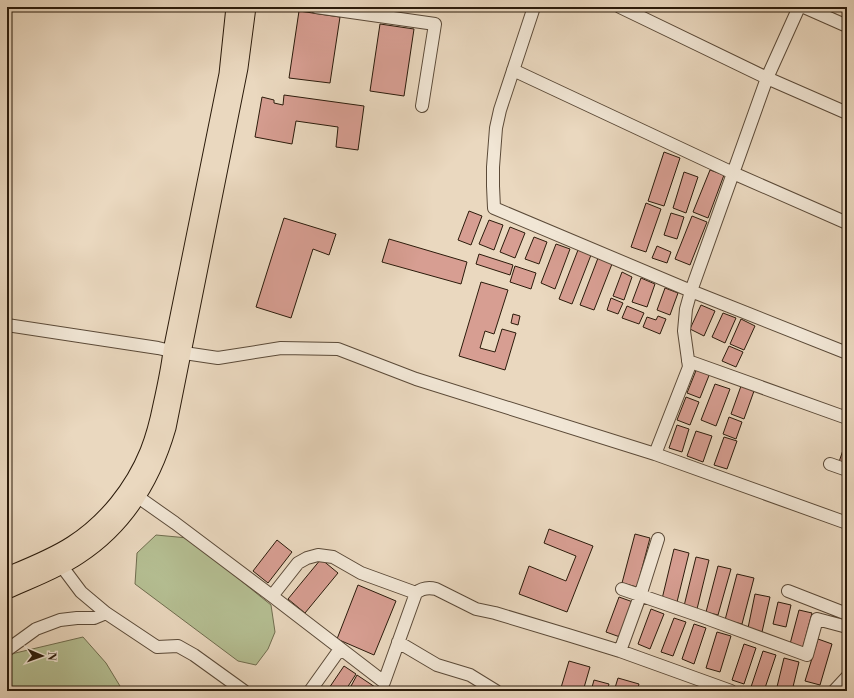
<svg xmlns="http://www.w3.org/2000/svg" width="854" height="698" font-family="'Libre Bodoni',serif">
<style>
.green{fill:#b5bf93;stroke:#706d4f}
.building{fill:#d79e92;stroke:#2b1b0b}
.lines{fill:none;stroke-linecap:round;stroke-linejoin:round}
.minor-casing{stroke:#5b4a38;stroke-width:14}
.major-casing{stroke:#2b1b0b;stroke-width:17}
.minor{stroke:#f1e6d5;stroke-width:12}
.major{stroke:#ead8bf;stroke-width:15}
</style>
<rect width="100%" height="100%" fill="#ead8bf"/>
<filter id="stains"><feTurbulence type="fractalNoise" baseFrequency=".005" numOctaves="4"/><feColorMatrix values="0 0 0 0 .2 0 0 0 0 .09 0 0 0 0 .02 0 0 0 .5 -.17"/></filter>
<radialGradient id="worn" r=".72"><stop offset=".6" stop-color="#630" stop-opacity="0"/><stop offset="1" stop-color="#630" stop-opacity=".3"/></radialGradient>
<path class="green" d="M 156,535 L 188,538 L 271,605 L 275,632 L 268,649 L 256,665 L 238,661 L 135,584 L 137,553 Z
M 83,637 L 106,663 L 123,691 L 62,691 C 44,684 26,687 7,691 L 7,655 Z"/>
<path class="building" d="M 299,11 L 340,17 L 330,83 L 289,78 Z
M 380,24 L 414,29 L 404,96 L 370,91 Z
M 284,95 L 364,106 L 358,150 L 336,147 L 338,127 L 296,121 L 292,144 L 255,137 L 262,97 L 274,100 L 274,103 L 283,105 Z
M 664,152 L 680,158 L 664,206 L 648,201 Z
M 710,170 L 724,175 L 708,218 L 693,212 Z
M 684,172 L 698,177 L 686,213 L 673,208 Z
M 646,203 L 661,209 L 646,252 L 631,247 Z
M 469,211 L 482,216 L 471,245 L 458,240 Z
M 671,213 L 684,217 L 677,239 L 664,235 Z
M 692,216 L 707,222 L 690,265 L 675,259 Z
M 284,218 L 336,234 L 329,255 L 313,249 L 291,318 L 256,307 Z
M 489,220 L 503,225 L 494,250 L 479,244 Z
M 510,227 L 525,233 L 515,258 L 500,252 Z
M 534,237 L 547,242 L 539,264 L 525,259 Z
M 389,239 L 467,262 L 461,284 L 382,262 Z
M 556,244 L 570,249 L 555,289 L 541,283 Z
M 657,246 L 671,252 L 667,263 L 652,258 Z
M 578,250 L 591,255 L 572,304 L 559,299 Z
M 479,254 L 513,265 L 510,275 L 476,264 Z
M 598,258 L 612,264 L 594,310 L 580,305 Z
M 515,266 L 536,273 L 531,289 L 510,282 Z
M 622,272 L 632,277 L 624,300 L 613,296 Z
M 641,278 L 655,284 L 647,307 L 632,302 Z
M 481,282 L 508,290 L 494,334 L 485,331 L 480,348 L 495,352 L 502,329 L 516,333 L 505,370 L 459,356 Z
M 665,288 L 678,293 L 670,315 L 657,310 Z
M 611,298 L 623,303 L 618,314 L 607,310 Z
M 701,305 L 715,311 L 704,336 L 690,329 Z
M 627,306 L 644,313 L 639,324 L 622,318 Z
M 723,313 L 736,318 L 725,343 L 712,337 Z
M 513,314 L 520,316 L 518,325 L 511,323 Z
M 658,316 L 666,319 L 660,334 L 643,327 L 647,317 L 656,320 Z
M 741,319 L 755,326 L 744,350 L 730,344 Z
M 729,346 L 743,352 L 736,367 L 722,361 Z
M 697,368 L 710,373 L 700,398 L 687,393 Z
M 715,384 L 730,389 L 716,426 L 701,420 Z
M 741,386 L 754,391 L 744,419 L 731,414 Z
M 686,397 L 699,402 L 690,425 L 677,420 Z
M 729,417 L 742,422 L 736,439 L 723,434 Z
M 677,425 L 689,429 L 682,452 L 669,448 Z
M 696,431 L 712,436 L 703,462 L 687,456 Z
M 724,437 L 737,441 L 727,469 L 714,465 Z
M 847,438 L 847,468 L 838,465 Z
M 549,529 L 593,546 L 567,612 L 519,594 L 529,566 L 566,581 L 576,556 L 544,543 Z
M 635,534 L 650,538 L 637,587 L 622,583 Z
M 277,540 L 292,552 L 268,583 L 253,571 Z
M 674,549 L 689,553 L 677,602 L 662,599 Z
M 696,557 L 709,560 L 697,609 L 684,606 Z
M 321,559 L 338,573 L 305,613 L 288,599 Z
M 718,566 L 731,569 L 718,615 L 706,612 Z
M 737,574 L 754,578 L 742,624 L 725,620 Z
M 358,585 L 396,601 L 374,655 L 337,639 Z
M 755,594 L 770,597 L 762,632 L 748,628 Z
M 619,597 L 633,602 L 620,637 L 606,632 Z
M 778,602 L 791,605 L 786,627 L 773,624 Z
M 651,609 L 664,614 L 650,649 L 638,644 Z
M 799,610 L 812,613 L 803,647 L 790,644 Z
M 674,618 L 686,622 L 673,656 L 661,652 Z
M 694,624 L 706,628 L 694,664 L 682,659 Z
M 717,632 L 731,636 L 720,672 L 706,668 Z
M 818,639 L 832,644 L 820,685 L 805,681 Z
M 744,644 L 756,648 L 744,684 L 732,680 Z
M 763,651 L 776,655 L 764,691 L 751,687 Z
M 784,658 L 799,662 L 792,691 L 776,691 Z
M 569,661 L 590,667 L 583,691 L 560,691 Z
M 344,666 L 356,674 L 345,691 L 327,691 Z
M 357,675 L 378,689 L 377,691 L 359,691 L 351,686 Z
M 618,678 L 639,684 L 637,691 L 614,691 Z
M 594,680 L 609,684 L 607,691 L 591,691 Z
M 649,687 L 661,691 L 648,691 Z"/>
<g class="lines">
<g class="minor-casing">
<path id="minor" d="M 316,7 L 435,24 L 422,106
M 534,7 L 500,110 L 496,128 L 493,167 L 493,186 L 494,208 L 691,291 L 847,353
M 620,7 L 767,78 L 847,113
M 804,7 L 847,26
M 513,70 L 733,173 L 847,223
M 7,325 L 158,348 L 171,351 L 218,358 L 281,348 L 338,349 L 416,379 L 655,454 L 689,367 L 684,331 L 686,309 L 691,291 L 767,78 L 799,7
M 688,361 L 847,418
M 655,454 L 847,523
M 830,464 L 847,470
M 138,497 L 175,523 L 272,596 L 384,682 L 416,593 L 361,573 L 333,557 L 318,555 L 307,558 L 298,563 L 272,596
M 57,560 L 81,592 L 106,613 L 157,647 L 178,646 L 194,655 L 244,691
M 622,589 L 703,617 L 807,655 L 817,619 L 847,627
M 788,591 L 847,614
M 416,593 C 422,588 428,587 436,589 L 476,609 L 495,613 L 568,635 L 620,651 L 731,691
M 398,642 L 437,665 L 470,675 L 496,691
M 7,650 L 36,629 L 60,620 L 77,618 L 94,618 L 106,613
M 620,651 L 640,596 L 658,539
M 310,691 L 340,649
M 834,691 L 847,677"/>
</g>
<g class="major-casing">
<path id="major" d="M 7,575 C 29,566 52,557 72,544 C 106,522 133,488 148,451 C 154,436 158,420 161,405 C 165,387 169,369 171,351 L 227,74 L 234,7
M 7,591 C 31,580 57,571 79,556 C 125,526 153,480 168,428 L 240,68 L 248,7"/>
</g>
<use href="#minor" class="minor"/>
<use href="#major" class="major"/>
</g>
<rect width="854" height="698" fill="none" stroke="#ead8bf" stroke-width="24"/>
<rect x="8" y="8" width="838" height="682" fill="none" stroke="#2b1b0b" stroke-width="2"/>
<rect x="12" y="12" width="830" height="674" fill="none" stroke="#2b1b0b"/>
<g transform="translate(42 656) rotate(92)" stroke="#f1e6d5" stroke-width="3" paint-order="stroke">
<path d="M0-3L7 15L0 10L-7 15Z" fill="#2b1b0b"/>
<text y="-6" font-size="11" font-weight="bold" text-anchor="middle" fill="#2b1b0b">N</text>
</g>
<rect width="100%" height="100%" filter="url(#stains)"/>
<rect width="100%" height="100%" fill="url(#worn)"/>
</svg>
